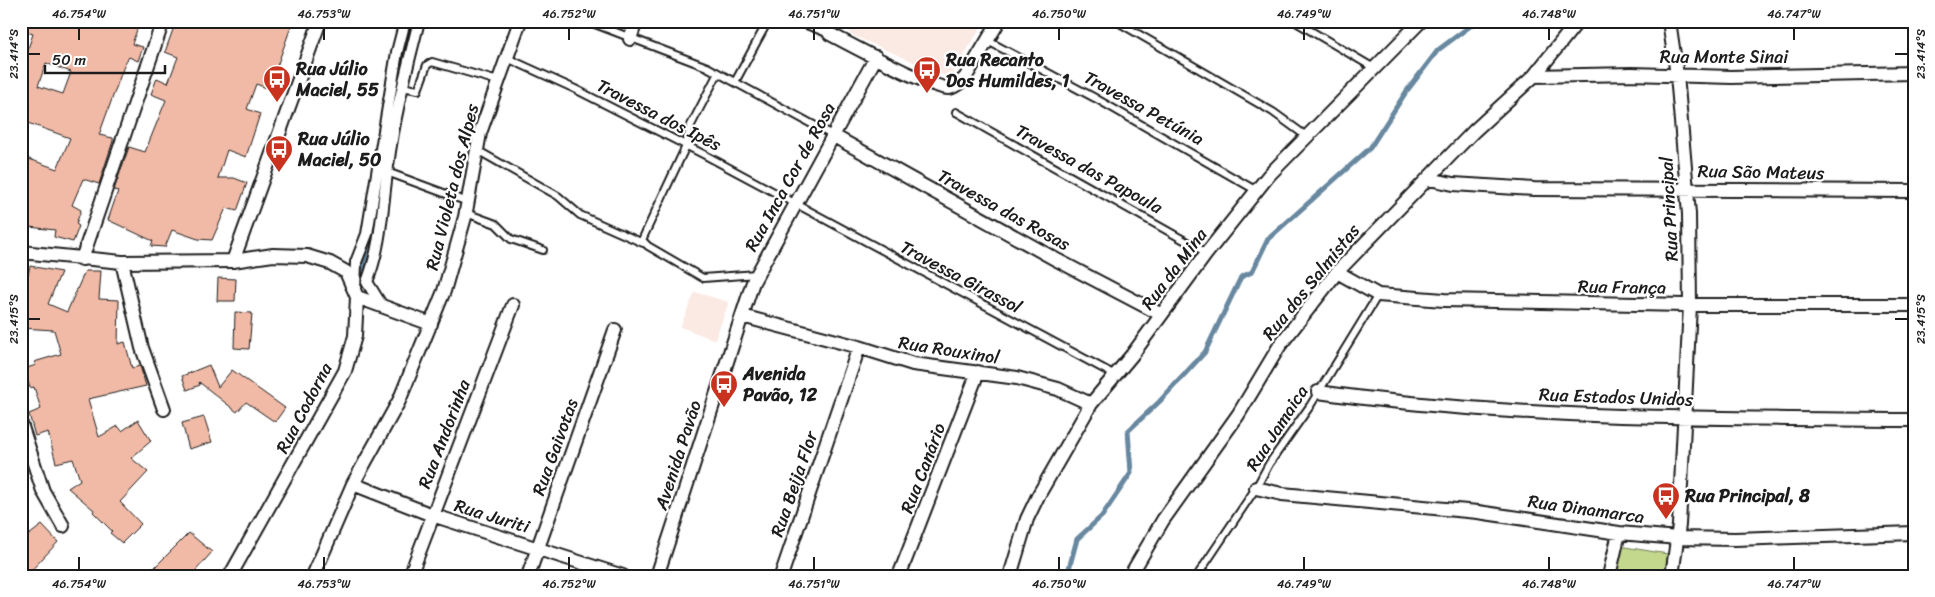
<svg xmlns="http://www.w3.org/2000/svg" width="1935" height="597" font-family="Sriracha,sans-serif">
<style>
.built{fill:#fbeae4}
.green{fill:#c3d88d;stroke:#707a54}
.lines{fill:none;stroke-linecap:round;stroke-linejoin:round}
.stream{stroke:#6888a0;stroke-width:5}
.building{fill:#f1baa6;stroke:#1c1c1c;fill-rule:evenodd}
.service-casing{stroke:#1c1c1c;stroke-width:10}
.pedestrian-casing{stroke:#1c1c1c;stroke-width:14}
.minor-casing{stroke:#1c1c1c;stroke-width:16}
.service{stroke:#fff;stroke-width:6}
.pedestrian{stroke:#fff;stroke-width:10}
.minor{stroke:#fff;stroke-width:12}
.ticks{fill:none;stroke:#1c1c1c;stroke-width:2}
.labels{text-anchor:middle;stroke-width:4.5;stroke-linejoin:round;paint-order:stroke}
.street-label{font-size:18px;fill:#1c1c1c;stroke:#fff}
.poi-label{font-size:18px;font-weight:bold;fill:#1c1c1c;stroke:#fff;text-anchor:start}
.neatline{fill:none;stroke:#1c1c1c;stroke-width:2}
.ticks-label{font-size:12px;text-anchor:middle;fill:#1c1c1c}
</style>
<rect width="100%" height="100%" fill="#fff"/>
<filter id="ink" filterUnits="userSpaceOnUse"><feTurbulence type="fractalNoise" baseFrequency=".02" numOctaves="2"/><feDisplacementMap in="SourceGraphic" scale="10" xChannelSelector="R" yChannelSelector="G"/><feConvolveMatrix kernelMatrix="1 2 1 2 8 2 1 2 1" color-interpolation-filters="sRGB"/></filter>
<g filter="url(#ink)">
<path class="built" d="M 837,21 L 985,21 L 950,78 L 852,35 Z
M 695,292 L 729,302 L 715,340 L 680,327 Z"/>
<path class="green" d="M 1619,546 L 1668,554 L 1665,576 L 1612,576 Z"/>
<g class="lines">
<path class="stream" d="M 392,113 L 405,38
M 361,278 L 370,237
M 1067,576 L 1077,539 L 1102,516 L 1131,473 L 1128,431 L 1159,402 L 1205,352 L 1241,277 L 1252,272 L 1268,239 L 1370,148 L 1406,92 L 1438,50 L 1477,21"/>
</g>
<path class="building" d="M 21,21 L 140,21 L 132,44 L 143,47 L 138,61 L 129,57 L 125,63 L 99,135 L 113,138 L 113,141 L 99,184 L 83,179 L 72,205 L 81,210 L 76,224 L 79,226 L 73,242 L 54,237 L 55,230 L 21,226 L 21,156 L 57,169 L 70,138 L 25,122 L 30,108 L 21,105 L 21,59 L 24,60 L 33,34 L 21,30 ZM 46,63 L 71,72 L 63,94 L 38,86 Z
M 176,21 L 293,21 L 269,89 L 256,84 L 247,109 L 260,114 L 246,157 L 227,150 L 218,178 L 234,178 L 247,183 L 237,211 L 226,208 L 212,240 L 198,239 L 172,230 L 165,247 L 151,246 L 153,241 L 108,220 L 118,191 L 114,190 L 129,147 L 145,152 L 166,100 L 151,94 L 157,78 L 168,83 L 178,57 L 165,52 Z
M 30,266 L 61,272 L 48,304 L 67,312 L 85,271 L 101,271 L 99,299 L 119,300 L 118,344 L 125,342 L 132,368 L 140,366 L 146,386 L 88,399 L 99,437 L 118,426 L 122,431 L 138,420 L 151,441 L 131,458 L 148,472 L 120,502 L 141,524 L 122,543 L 110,533 L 112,531 L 93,512 L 94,510 L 68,488 L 80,480 L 73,459 L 56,463 L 48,432 L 35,436 L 29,414 L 41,409 L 34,387 L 30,388 L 24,369 L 36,365 L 34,362 L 61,354 L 54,330 L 21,328 L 21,273 L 28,275 Z
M 218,278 L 236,279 L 235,301 L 217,301 Z
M 235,312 L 252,313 L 249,349 L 234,348 Z
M 209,365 L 218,387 L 232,370 L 285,408 L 275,422 L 246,402 L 237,412 L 199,382 L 200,385 L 187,390 L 182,376 Z
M 204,417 L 212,442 L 189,449 L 182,423 Z
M 42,525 L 58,542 L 26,576 L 21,576 L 21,541 Z
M 189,533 L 212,552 L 191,576 L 146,576 Z"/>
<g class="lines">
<g class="service-casing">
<path id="service" d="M 587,21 L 707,67 L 832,135
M 796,21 L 827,33
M 1116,21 L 1273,112 L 1306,136
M 1294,21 L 1374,68
M 988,41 L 1095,98 L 1257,191
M 507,58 L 575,89 L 705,155 L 1115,375
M 718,73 L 690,127 L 686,146 L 642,240 L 648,246 L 703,278 L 757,274
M 735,82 L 768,21
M 402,87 L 418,90 L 427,65 L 432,62 L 498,81
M 956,112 L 1207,253
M 477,150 L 558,196 L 580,215 L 643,243
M 387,172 L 468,202
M 466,213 L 496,224 L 511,239 L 543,250
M 1197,576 L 1256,488 L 1269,464 L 1310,406 L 1378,295"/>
</g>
<g class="pedestrian-casing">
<path id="pedestrian" d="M 355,291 L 356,262 L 367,234 L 397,52 L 405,21
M 382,306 L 367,282 C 382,244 382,206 388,166 C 394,117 407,69 419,21"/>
</g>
<g class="minor-casing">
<path id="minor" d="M 822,21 L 830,34 C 849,44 932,89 949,88 C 956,87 960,82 965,78 L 999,21
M 1669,21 L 1677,75 L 1689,214 L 1690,305 L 1679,525 L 1672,576
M 630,39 L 636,21
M 1534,76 L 1632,74 L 1731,77 L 1914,73
M 832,135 L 1055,259 L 1160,314
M 1429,179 L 1453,184 L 1534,189 L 1914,191
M 21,252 L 122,262 L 233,261 L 273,255 L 307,256 L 330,263 L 346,272 L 357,297 L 355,336 L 345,371 L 230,576
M 82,259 L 163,21
M 233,261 L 320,21
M 122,262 L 142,348 L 164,409
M 1337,272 L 1378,295 L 1444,300 L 1684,305 L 1914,305
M 357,297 L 431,324
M 742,316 L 859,347 L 913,364 L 1017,378 L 1058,389 L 1091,404
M 1318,392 C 1515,420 1716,418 1914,420
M 21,424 L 43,491 L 63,526
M 353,484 L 432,515 L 623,576
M 1256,488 L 1282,494 L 1478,512 L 1619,533 L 1678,538 L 1735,539 L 1914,533
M 313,576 L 353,484 L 399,401 L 444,291 L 465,217 L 480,133 L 520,21
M 410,576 L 513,305
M 528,576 L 615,330
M 657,576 L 753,282 L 876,57
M 781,576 L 859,347
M 899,576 L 978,372
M 1010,576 L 1027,519 L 1038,496 L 1091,404 L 1132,355 L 1206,254 L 1269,175 L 1421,21
M 1130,576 L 1163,520 L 1238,415 L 1280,345 L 1337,272 L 1474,131 L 1534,76 L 1578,21
M 1609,576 L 1619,533"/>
</g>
<use href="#service" class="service"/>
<use href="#pedestrian" class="pedestrian"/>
<use href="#minor" class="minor"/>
</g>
</g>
<path class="ticks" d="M 79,28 L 79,40M 324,28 L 324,40M 569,28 L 569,40M 814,28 L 814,40M 1059,28 L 1059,40M 1304,28 L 1304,40M 1549,28 L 1549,40M 1794,28 L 1794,40M 28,54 L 40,54M 1895,54 L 1908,54M 28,319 L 40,319M 1895,319 L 1908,319M 79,557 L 79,570M 324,557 L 324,570M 569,557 L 569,570M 814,557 L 814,570M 1059,557 L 1059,570M 1304,557 L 1304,570M 1549,557 L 1549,570M 1794,557 L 1794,570"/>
<defs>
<g id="bus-pin" transform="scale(1.4375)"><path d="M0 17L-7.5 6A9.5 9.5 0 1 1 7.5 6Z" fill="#c8321e" stroke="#fff"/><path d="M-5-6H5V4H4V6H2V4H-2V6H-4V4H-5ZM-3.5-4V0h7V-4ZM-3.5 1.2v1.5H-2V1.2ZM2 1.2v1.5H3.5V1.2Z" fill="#fff"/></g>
</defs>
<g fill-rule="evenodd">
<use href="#bus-pin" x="927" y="70"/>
<use href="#bus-pin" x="277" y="79"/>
<use href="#bus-pin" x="279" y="149"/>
<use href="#bus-pin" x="724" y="384"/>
<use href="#bus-pin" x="1666" y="496"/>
</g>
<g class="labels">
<g class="street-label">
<text x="1724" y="63">Rua Monte Sinai</text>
<text transform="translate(1144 108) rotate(29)" y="6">Travessa Petúnia</text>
<text transform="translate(659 115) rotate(27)" y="6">Travessa dos Ipês</text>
<text transform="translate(1089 169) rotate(29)" y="6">Travessa das Papoula</text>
<text transform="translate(1761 172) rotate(1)" y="6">Rua São Mateus</text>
<text transform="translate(790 177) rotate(-61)" y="6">Rua Inca Cor de Rosa</text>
<text transform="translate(452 187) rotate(-76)" y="6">Rua Violeta dos Alpes</text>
<text transform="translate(1669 209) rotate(-93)" y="6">Rua Principal</text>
<text transform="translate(1004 210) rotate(29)" y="6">Travessa das Rosas</text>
<text transform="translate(1174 269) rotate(-53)" y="6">Rua da Mina</text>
<text transform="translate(961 277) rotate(28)" y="6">Travessa Girassol</text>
<text transform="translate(1311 282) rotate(-51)" y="6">Rua dos Salmistas</text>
<text transform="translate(1622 287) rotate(1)" y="6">Rua França</text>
<text transform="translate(949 350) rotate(9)" y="6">Rua Rouxinol</text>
<text transform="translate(1616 397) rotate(2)" y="6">Rua Estados Unidos</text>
<text transform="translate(304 408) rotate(-62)" y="6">Rua Codorna</text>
<text transform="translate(1277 428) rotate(-57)" y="6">Rua Jamaica</text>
<text transform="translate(444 434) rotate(-69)" y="6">Rua Andorinha</text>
<text transform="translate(555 447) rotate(-70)" y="6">Rua Gaivotas</text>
<text transform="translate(678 455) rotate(-72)" y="6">Avenida Pavão</text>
<text transform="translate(923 468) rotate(-69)" y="6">Rua Canário</text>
<text transform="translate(794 484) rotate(-71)" y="6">Rua Beija Flor</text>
<text transform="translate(1586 509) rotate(8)" y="6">Rua Dinamarca</text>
<text transform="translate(492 516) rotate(17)" y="6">Rua Juriti</text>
</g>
<g class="poi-label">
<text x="946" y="66">Rua Recanto<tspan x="946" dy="21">Dos Humildes, 1</tspan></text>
<text x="296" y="75">Rua Júlio<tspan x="296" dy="21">Maciel, 55</tspan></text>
<text x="298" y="145">Rua Júlio<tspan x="298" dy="21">Maciel, 50</tspan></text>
<text x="743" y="380">Avenida<tspan x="743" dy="21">Pavão, 12</tspan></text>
<text x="1685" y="502">Rua Principal, 8</text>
</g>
</g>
<rect width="1935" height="597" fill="none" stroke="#fff" stroke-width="55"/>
<path d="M45 65v8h120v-8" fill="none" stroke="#1c1c1c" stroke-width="2.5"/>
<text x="52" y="65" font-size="15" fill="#1c1c1c" stroke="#ffffff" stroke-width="4" paint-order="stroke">50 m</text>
<rect x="28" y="28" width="1880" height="542" class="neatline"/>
<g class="ticks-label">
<text x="79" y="18">46.754°W</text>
<text x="324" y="18">46.753°W</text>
<text x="569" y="18">46.752°W</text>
<text x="814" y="18">46.751°W</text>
<text x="1059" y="18">46.750°W</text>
<text x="1304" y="18">46.749°W</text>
<text x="1549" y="18">46.748°W</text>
<text x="1794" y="18">46.747°W</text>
<text transform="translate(14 54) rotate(-90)" y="4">23.414°S</text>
<text transform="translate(1921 54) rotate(-90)" y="4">23.414°S</text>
<text transform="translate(14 319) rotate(-90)" y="4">23.415°S</text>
<text transform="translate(1921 319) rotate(-90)" y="4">23.415°S</text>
<text x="79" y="588">46.754°W</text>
<text x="324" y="588">46.753°W</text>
<text x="569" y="588">46.752°W</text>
<text x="814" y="588">46.751°W</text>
<text x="1059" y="588">46.750°W</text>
<text x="1304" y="588">46.749°W</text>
<text x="1549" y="588">46.748°W</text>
<text x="1794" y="588">46.747°W</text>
</g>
</svg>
